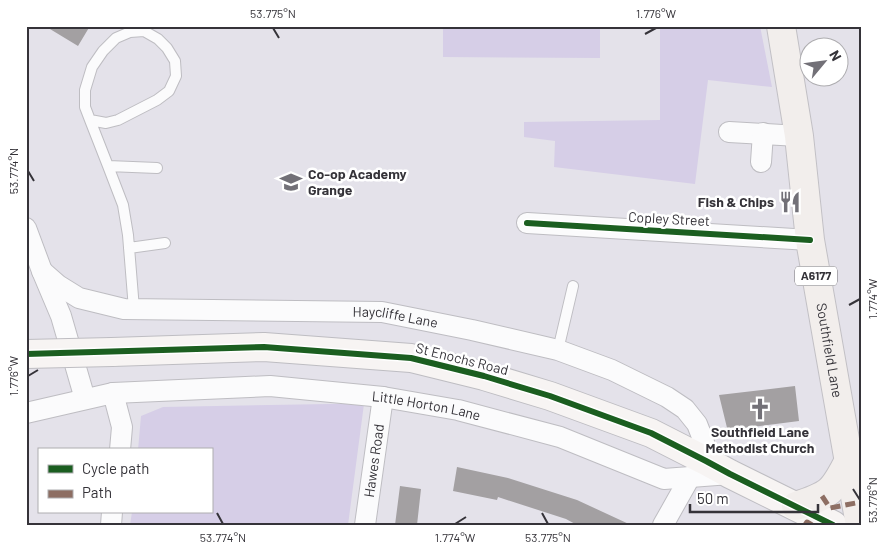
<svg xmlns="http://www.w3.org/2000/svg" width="887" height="551" font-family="Barlow,sans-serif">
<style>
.green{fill:#d6cee7}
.building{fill:#a3a0a2}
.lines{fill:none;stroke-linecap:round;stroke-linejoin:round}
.lane-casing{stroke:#bebdc2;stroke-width:12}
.street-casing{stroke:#bebdc2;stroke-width:22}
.secondary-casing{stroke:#bebdc2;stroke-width:30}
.primary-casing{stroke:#c2c0c5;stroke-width:30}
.lane{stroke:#fbfbfc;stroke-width:10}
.street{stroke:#fbfbfc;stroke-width:20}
.secondary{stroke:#f7f4f3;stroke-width:28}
.primary{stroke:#f2eeec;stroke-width:28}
.secondary-bridge-casing{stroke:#bebdc2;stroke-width:30;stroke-linecap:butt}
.secondary-bridge{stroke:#f7f4f3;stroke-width:28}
.quiet{stroke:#8d6e63;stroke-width:5;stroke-dasharray:10 5;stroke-linecap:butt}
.cycleway-casing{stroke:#fff;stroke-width:9}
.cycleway{stroke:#1b5e20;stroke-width:6}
.ticks{fill:none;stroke:#353339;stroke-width:2}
.labels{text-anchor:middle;stroke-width:5;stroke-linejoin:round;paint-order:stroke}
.shield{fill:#fff;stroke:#727074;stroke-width:1}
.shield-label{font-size:12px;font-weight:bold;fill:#353339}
.poi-label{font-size:14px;font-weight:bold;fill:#353339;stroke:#fff;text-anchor:start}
.street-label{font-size:14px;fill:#353339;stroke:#fff}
.neatline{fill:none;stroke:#353339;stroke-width:2}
.ticks-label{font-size:12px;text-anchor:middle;fill:#353339}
</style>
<rect width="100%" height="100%" fill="#e4e2ea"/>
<path class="green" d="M 443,26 L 600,26 L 600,58 L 443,57 Z
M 660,26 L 760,26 L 772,87 L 708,80 L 695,184 L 554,167 L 555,141 L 524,137 L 524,122 L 660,120 Z
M 330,404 L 364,404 L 348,525 L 130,525 L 132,512 L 211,512 L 211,450 L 138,450 L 141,416 L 163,407 Z"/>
<path class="building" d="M 45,26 L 90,26 L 78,46 Z
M 795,386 L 799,421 L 744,428 L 745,433 L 729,436 L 719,395 Z
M 457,467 L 508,478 L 577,500 L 631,525 L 577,525 L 566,519 L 498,497 L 497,500 L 453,491 Z
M 400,486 L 421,489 L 417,525 L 395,525 Z"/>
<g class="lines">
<g class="lane-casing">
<path id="lane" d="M 90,120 L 106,123 L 118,120 L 157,100 L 169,91 L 176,76 L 175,61 L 167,48 L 158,39 L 144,31 L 130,32 L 116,38 L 103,51 L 92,67 L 85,90 L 85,107 L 90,120 L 108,166 L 123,205 L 128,235 L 134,309
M 108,166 L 157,168
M 129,248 L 165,243
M 558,350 L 573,286"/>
</g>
<g class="street-casing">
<g id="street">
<path d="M 729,132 L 799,136"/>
<path d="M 761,162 L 763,133"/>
<path d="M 527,223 L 810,240"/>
<path d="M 26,228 L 42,271 L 61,316 L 85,399"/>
<path id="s1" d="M 42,271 L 58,285 L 79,298 L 124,309 L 382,312 L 472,330 L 558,350 L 612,370 L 667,397 L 685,409 L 697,424 L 704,442 L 706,461"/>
<path d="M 113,393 L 122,427 L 120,450"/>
<path id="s2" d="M 26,413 L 113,393 L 270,386 L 383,397 L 458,410 L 560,437 L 664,479 L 730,474"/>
<path d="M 111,525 L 112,512"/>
<path id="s3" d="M 365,525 L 383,397"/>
<path d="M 663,525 L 690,477"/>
</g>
</g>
<g class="secondary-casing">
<path id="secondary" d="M 112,352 L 264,347 L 411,358 L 484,376 L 550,396 L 651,433 L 706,461 L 730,474 L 833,525"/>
</g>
<g class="primary-casing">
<g id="primary">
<path id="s4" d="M 781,26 L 799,136 L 810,240 L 860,525"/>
<path d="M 796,506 C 830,495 833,492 849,460"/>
</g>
</g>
<use href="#lane" class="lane"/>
<use href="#street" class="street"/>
<use href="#secondary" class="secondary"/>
<use href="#primary" class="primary"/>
<g class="secondary-bridge-casing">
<path id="secondary-bridge" d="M 26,354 L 112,352"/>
</g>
<use href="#secondary-bridge" class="secondary-bridge"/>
<path class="quiet" d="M 822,496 L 830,508 L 856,503
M 805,525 L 807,522 L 812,525"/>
<g class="cycleway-casing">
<path id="cycleway" d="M 527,223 L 810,240
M 26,354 L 264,347 L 411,358 L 484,376 L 550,396 L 651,433 L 706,461 L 730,474 L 833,525"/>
</g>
<use href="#cycleway" class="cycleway"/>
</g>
<path class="ticks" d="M 273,28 L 279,38M 645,34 L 656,28M 28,171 L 34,181M 849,305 L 860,299M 28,376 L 38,370M 853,489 L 860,500M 217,513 L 223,524M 542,513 L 548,524M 455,524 L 466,517"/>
<defs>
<g id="school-bare" transform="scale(1.725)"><path d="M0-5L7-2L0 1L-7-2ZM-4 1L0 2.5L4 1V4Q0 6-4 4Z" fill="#727077" stroke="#fff" stroke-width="2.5" paint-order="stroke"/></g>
<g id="restaurant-bare" transform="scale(1.725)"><path d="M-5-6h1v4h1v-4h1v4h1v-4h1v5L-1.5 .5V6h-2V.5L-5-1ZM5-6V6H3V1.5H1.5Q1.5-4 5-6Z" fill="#727077" stroke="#fff" stroke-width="2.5" paint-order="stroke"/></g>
<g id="church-bare" transform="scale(1.725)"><path d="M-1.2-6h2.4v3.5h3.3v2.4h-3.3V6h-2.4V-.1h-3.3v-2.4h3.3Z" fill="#727077" stroke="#fff" stroke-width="2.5" paint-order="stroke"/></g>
</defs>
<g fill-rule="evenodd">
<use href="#school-bare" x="291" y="182"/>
<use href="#restaurant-bare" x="790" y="202"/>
<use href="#church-bare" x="760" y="409"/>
</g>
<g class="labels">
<rect class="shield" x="795" y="266.5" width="42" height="19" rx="4"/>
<g class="shield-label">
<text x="816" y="280">A6177</text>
</g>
<g class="poi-label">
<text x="308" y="179">Co-op Academy<tspan x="308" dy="16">Grange</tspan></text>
<text x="774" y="207" text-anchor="end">Fish &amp; Chips</text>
<text x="760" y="437" text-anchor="middle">Southfield Lane<tspan x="760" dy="16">Methodist Church</tspan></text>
</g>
<g class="street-label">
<text transform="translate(669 219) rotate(3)" y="5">Copley Street</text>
<text dy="5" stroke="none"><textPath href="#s1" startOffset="364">Haycliffe Lane</textPath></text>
<text dy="5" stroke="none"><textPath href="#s4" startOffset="328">Southfield Lane</textPath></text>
<text transform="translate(462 359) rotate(14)" y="5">St Enochs Road</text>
<text dy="5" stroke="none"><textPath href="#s2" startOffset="404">Little Horton Lane</textPath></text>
<text dy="5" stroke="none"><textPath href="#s3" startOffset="65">Hawes Road</textPath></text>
</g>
</g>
<rect width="887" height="551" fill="none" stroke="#ffffff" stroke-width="55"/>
<rect x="38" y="448" width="175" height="65" fill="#ffffff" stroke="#aeadb0"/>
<rect x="48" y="465" width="25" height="8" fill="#1b5e20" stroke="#aeadb0"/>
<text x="82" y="474" font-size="15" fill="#353339">Cycle path</text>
<rect x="48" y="490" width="25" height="8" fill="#8d6e63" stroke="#aeadb0"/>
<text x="82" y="498" font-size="15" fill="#353339">Path</text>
<g transform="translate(824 62) rotate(61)"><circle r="24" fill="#ffffff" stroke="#aeadb0"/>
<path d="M0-4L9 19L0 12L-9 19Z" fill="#727077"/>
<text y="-8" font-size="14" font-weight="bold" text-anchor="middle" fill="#353339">N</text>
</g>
<path d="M690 504v8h128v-8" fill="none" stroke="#353339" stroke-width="2.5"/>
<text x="697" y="504" font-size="15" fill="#353339" stroke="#ffffff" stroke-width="4" paint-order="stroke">50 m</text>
<rect x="28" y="28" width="832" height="496" class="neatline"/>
<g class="ticks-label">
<text x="273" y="18">53.775°N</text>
<text x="656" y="18">1.776°W</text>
<text transform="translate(14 171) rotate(-90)" y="4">53.774°N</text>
<text transform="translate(873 299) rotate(-90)" y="4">1.774°W</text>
<text transform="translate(14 376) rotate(-90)" y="4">1.776°W</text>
<text transform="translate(873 500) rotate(-90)" y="4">53.776°N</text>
<text x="223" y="542">53.774°N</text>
<text x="455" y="542">1.774°W</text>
<text x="548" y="542">53.775°N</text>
</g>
</svg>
